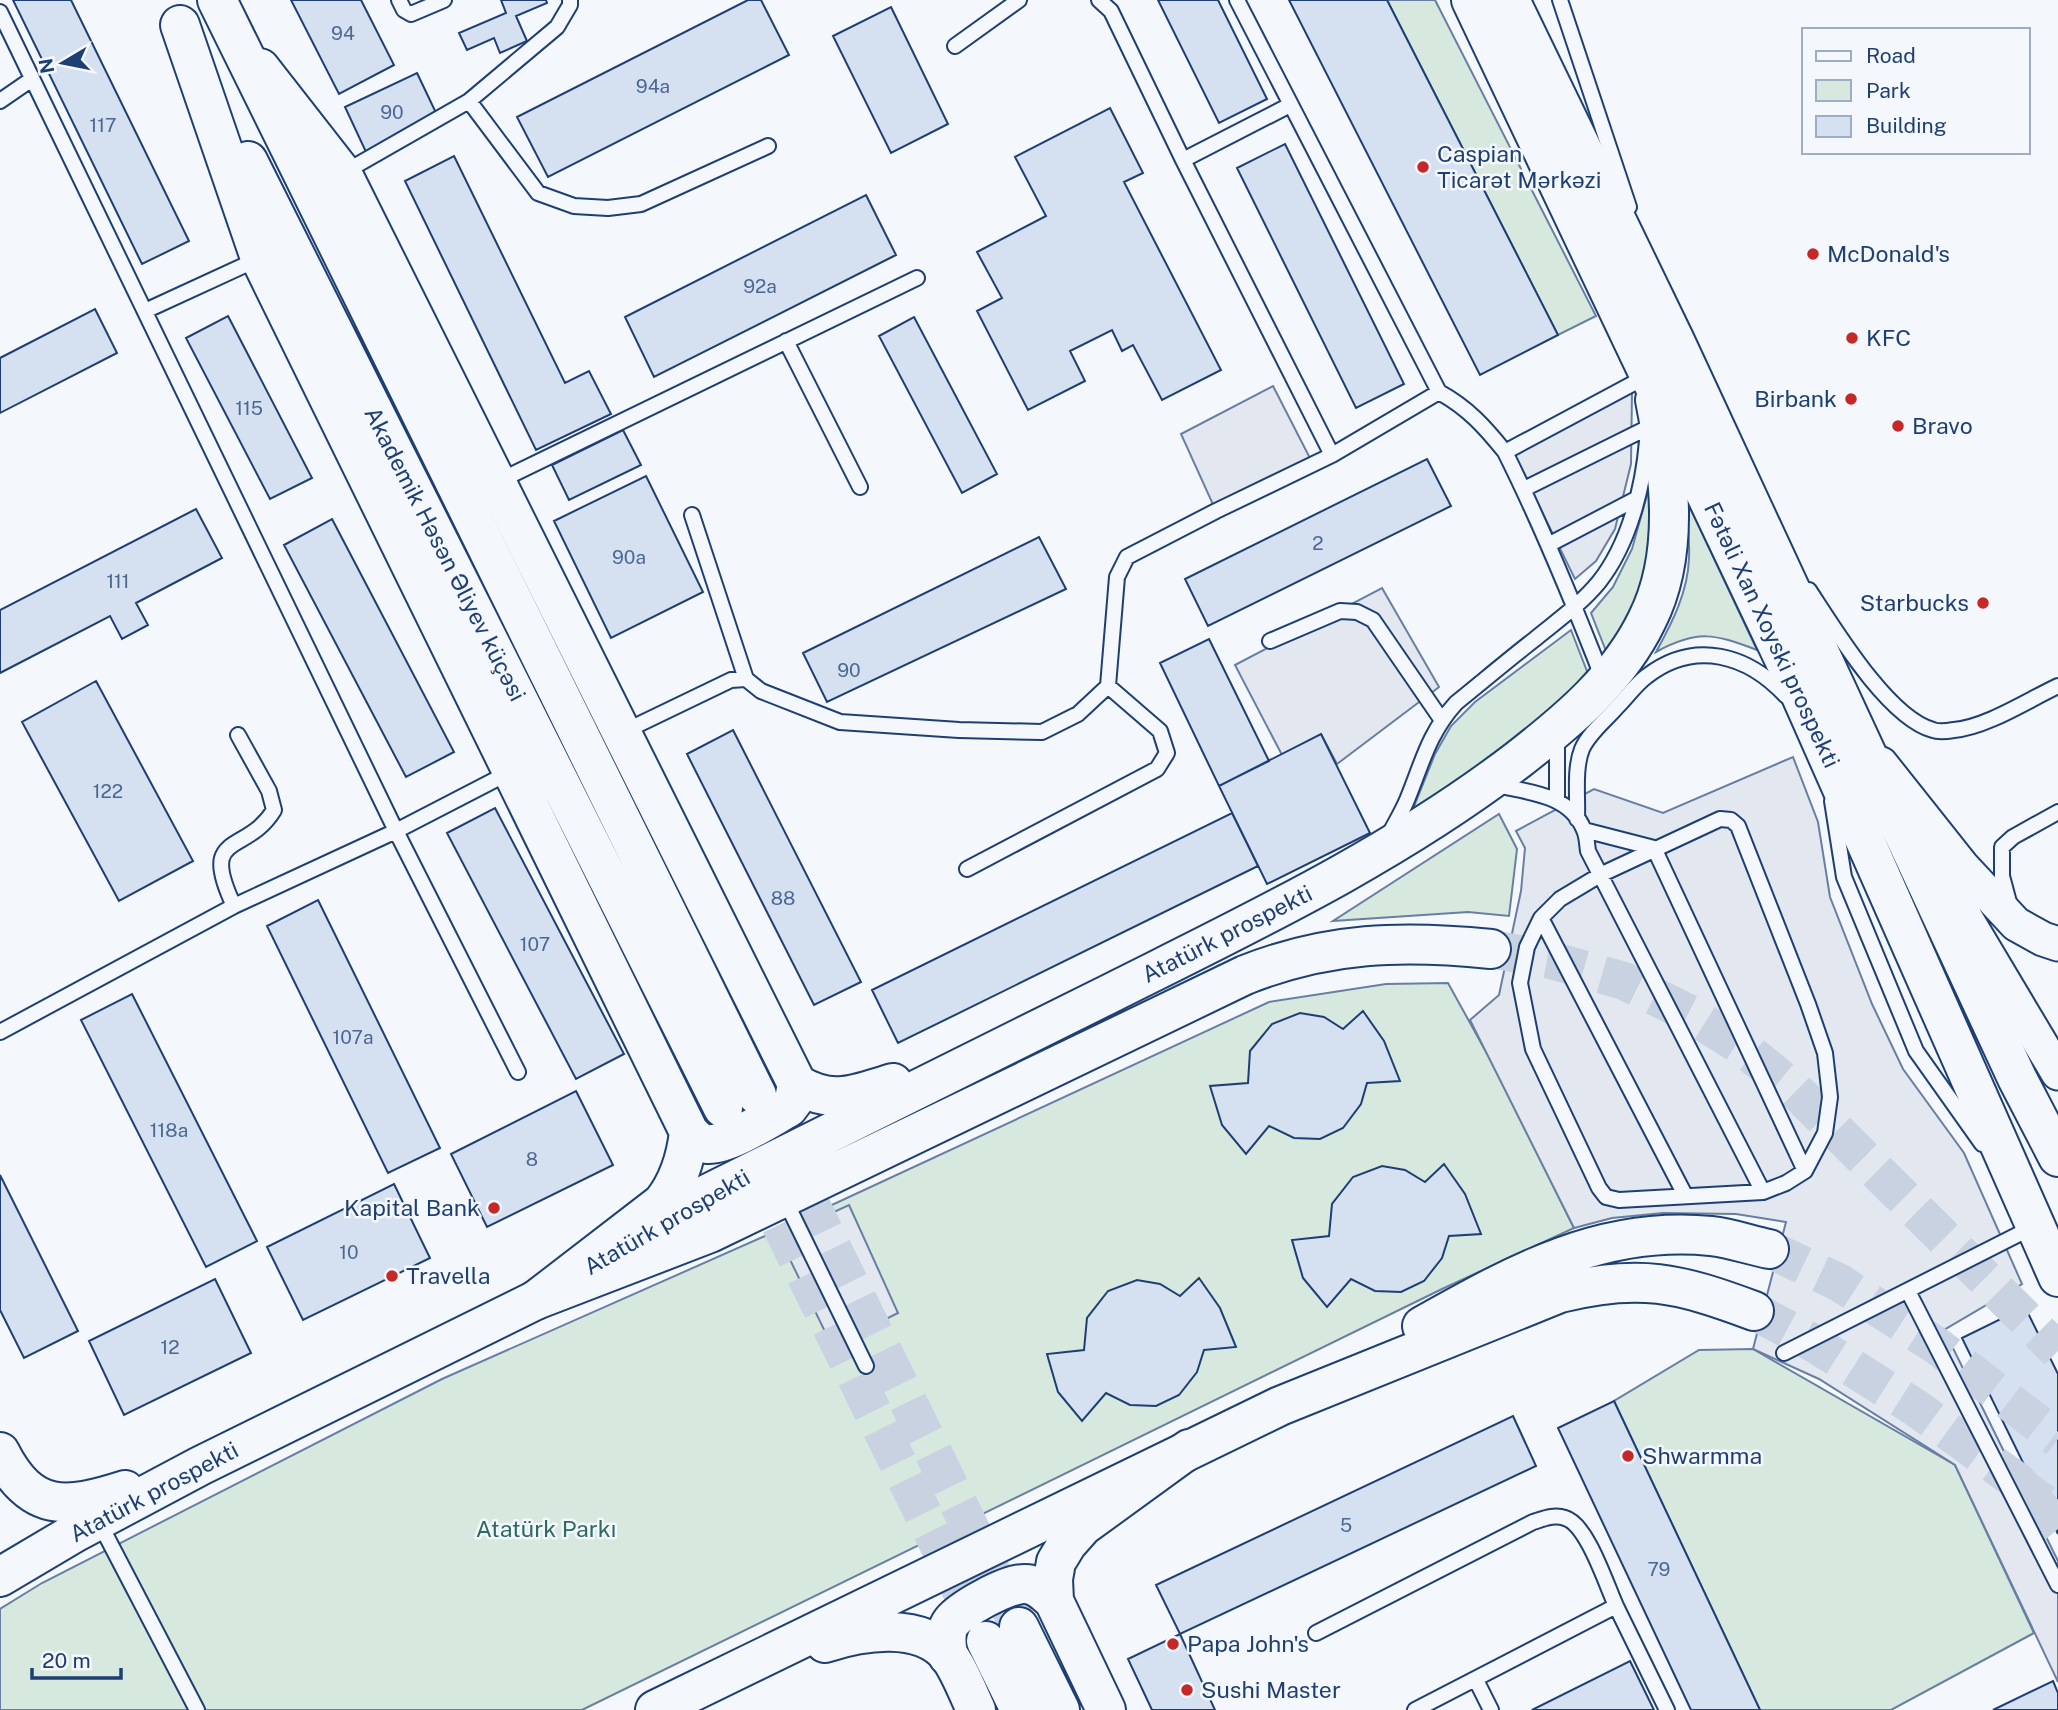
<svg xmlns="http://www.w3.org/2000/svg" width="2058" height="1710" font-family="'Public Sans',sans-serif">
<style>
.green{fill:#d7e8df;stroke:#687fa3;stroke-width:2}
.parking{fill:#e3e8f0;stroke:#687fa3;stroke-width:2}
.building{fill:#d5e0f0;stroke:#1d3f73;stroke-width:2}
.lines{fill:none;stroke-linecap:round;stroke-linejoin:round}
.tertiary-tunnel{stroke:#c9d2e0;stroke-width:33;stroke-dasharray:33 17;stroke-linecap:butt}
.secondary-tunnel{stroke:#c9d2e0;stroke-width:38;stroke-dasharray:38 19;stroke-linecap:butt}
.primary-tunnel{stroke:#c9d2e0;stroke-width:38;stroke-dasharray:38 19;stroke-linecap:butt}
.service-casing{stroke:#1d3f73;stroke-width:18}
.tertiary-casing{stroke:#1d3f73;stroke-width:37}
.secondary-casing{stroke:#1d3f73;stroke-width:42}
.primary-casing{stroke:#1d3f73;stroke-width:42}
.service{stroke:#f4f7fb;stroke-width:14}
.tertiary{stroke:#f4f7fb;stroke-width:33}
.secondary{stroke:#f4f7fb;stroke-width:38}
.primary{stroke:#f4f7fb;stroke-width:38}
.poi-dot{fill:#c62828;stroke:#f4f7fb;stroke-width:2.5}
.labels{text-anchor:middle;stroke-width:5;stroke-linejoin:round;paint-order:stroke}
.number-label{font-size:19px;fill:#4b6792}
.poi-label{font-size:23px;fill:#1d3f73;stroke:#f4f7fb;text-anchor:start}
.street-label{font-size:23px;fill:#1d3f73;stroke:#f4f7fb}
.park-label{font-size:23px;fill:#2c6c60;stroke:#f4f7fb}
</style>
<rect width="100%" height="100%" fill="#f4f7fb"/>
<path class="green" d="M 1387,0 L 1435,0 L 1596,316 L 1558,335 Z
M 1652,477 L 1651,550 L 1640,592 L 1608,656 L 1591,613 L 1613,587 L 1632,549 Z
M 1685,497 L 1757,650 C 1714,634 1698,629 1656,652 C 1672,623 1688,592 1689,558 C 1690,538 1687,517 1685,497 Z
M 1571,630 L 1590,679 L 1405,829 L 1435,754 L 1451,726 L 1475,702 Z
M 1499,814 L 1517,849 L 1509,916 L 1468,912 L 1333,921 Z
M 1448,983 L 1496,1070 L 1574,1228 L 1442,1289 L 582,1710 L 0,1710 L 0,1609 L 42,1583 L 442,1379 L 765,1236 L 1269,1002 L 1386,984 Z
M 1753,1349 L 1955,1465 L 2034,1633 L 1891,1710 L 1760,1710 L 1614,1401 L 1699,1350 Z"/>
<path class="parking" d="M 1273,386 L 1313,464 L 1216,511 L 1181,434 Z
M 1632,391 L 1631,464 L 1615,529 L 1596,561 L 1575,579 L 1514,455 Z
M 1382,588 L 1439,687 L 1337,764 L 1321,734 L 1282,755 L 1235,665 Z
M 1793,757 L 1818,822 L 1830,897 L 1872,1004 L 1903,1069 L 1964,1153 L 2022,1284 L 1944,1330 L 2058,1561 L 2058,1682 L 1955,1465 L 1819,1379 L 1753,1349 L 1786,1222 L 1736,1214 L 1663,1213 L 1612,1218 L 1574,1228 L 1470,1020 L 1499,995 L 1521,891 L 1525,848 L 1516,831 L 1594,789 L 1663,813 Z
M 849,1205 L 898,1313 L 832,1346 L 779,1237 Z"/>
<path class="building" d="M 13,0 L 71,0 L 189,241 L 142,264 Z
M 291,0 L 361,0 L 394,65 L 339,94 Z
M 501,0 L 546,0 L 547,3 L 516,16 L 527,41 L 500,53 L 494,38 L 467,50 L 459,33 L 506,13 Z
M 748,0 L 761,0 L 789,55 L 548,177 L 517,117 Z
M 1158,0 L 1218,0 L 1267,99 L 1219,123 Z
M 1289,0 L 1387,0 L 1558,335 L 1480,375 Z
M 891,7 L 948,124 L 891,153 L 833,36 Z
M 417,73 L 438,117 L 366,152 L 345,107 Z
M 1110,108 L 1143,173 L 1124,182 L 1221,370 L 1162,400 L 1133,345 L 1122,351 L 1112,330 L 1070,351 L 1085,381 L 1028,410 L 977,311 L 1002,298 L 977,252 L 1046,216 L 1015,157 Z
M 1285,144 L 1404,384 L 1356,408 L 1237,168 Z
M 454,156 L 565,383 L 589,371 L 611,414 L 536,450 L 405,181 Z
M 866,195 L 896,255 L 654,377 L 625,317 Z
M 95,309 L 117,353 L 0,413 L 0,358 Z
M 228,316 L 312,478 L 270,499 L 186,338 Z
M 914,317 L 997,474 L 962,493 L 879,336 Z
M 623,430 L 641,465 L 569,500 L 552,465 Z
M 1427,459 L 1451,506 L 1208,626 L 1185,579 Z
M 646,476 L 703,592 L 611,638 L 554,521 Z
M 196,509 L 222,558 L 136,603 L 148,625 L 122,639 L 110,616 L 0,673 L 0,610 Z
M 332,519 L 454,752 L 406,777 L 284,545 Z
M 1039,537 L 1066,589 L 827,702 L 803,653 Z
M 1209,639 L 1269,761 L 1219,786 L 1160,663 Z
M 96,681 L 193,861 L 119,901 L 22,722 Z
M 733,730 L 861,982 L 814,1005 L 687,754 Z
M 1321,734 L 1370,833 L 1267,884 L 1219,786 Z
M 495,808 L 624,1054 L 576,1079 L 447,833 Z
M 1232,813 L 1258,866 L 898,1043 L 872,990 Z
M 318,900 L 440,1148 L 388,1173 L 267,926 Z
M 132,994 L 257,1241 L 206,1267 L 81,1020 Z
M 1363,1011 L 1384,1041 L 1400,1081 L 1367,1083 L 1361,1104 L 1343,1128 L 1320,1139 L 1294,1138 L 1269,1126 L 1246,1154 L 1222,1125 L 1210,1086 L 1248,1083 L 1250,1051 L 1272,1024 L 1300,1013 L 1324,1017 L 1343,1029 Z
M 576,1091 L 613,1165 L 487,1227 L 451,1154 Z
M 1444,1164 L 1465,1194 L 1481,1234 L 1449,1236 L 1442,1258 L 1424,1281 L 1401,1292 L 1375,1291 L 1351,1279 L 1327,1307 L 1303,1278 L 1292,1240 L 1329,1236 L 1332,1204 L 1353,1177 L 1382,1166 L 1405,1170 L 1425,1182 Z
M 0,1175 L 78,1331 L 24,1358 L 0,1310 Z
M 394,1184 L 430,1258 L 303,1320 L 267,1247 Z
M 1199,1278 L 1220,1308 L 1236,1347 L 1204,1350 L 1197,1372 L 1179,1395 L 1156,1406 L 1130,1405 L 1106,1393 L 1082,1421 L 1058,1392 L 1047,1354 L 1084,1350 L 1087,1318 L 1108,1291 L 1137,1280 L 1160,1284 L 1180,1296 Z
M 215,1279 L 251,1353 L 124,1415 L 89,1341 Z
M 2025,1307 L 2058,1374 L 2058,1534 L 1962,1338 Z
M 1614,1401 L 1760,1710 L 1691,1710 L 1558,1428 Z
M 1513,1416 L 1536,1466 L 1180,1634 L 1156,1585 Z
M 1180,1634 L 1215,1710 L 1152,1710 L 1128,1659 Z
M 1630,1661 L 1654,1710 L 1532,1710 Z
M 2053,1681 L 2058,1693 L 2058,1710 L 1993,1710 Z"/>
<g class="lines">
<path class="tertiary-tunnel" d="M 2018,1482 L 2058,1510"/>
<path class="secondary-tunnel" d="M 1491,949 L 1551,960 L 1624,981 L 1690,1014 L 1738,1044 L 1795,1090 L 2058,1351
M 1769,1249 L 1840,1283 L 1937,1346 L 2058,1439
M 1754,1311 L 1815,1344 L 1916,1408 L 2018,1482 L 2058,1529"/>
<path class="primary-tunnel" d="M 757,1095 L 1019,1627
M 755,1173 L 984,1637"/>
<g class="service-casing">
<path id="service" d="M 399,0 L 404,10 L 411,14 L 444,0
M 1099,0 L 1111,11 L 1183,160 L 1332,455
M 1237,0 L 1439,392 C 1468,408 1485,427 1505,452 L 1649,375
M 1560,0 L 1629,207
M 0,12 L 396,831 L 518,1072
M 955,46 L 1019,0
M 0,101 L 32,79
M 469,101 L 538,193 L 574,206 L 608,208 L 641,204 L 768,146
M 1183,160 L 1290,105
M 343,173 L 469,101 L 557,27 L 570,5 L 570,0
M 145,311 L 258,259
M 786,341 L 860,487
M 1505,452 C 1542,526 1573,602 1603,679
M 499,481 L 917,278
M 1524,489 L 1649,427
M 692,515 L 746,679
M 1548,545 L 1636,499
M 1809,590 C 1834,628 1888,718 1933,730 C 1938,732 1948,731 1954,730 C 1987,727 2028,700 2058,686
M 1270,641 L 1340,611 L 1357,612 L 1373,620 L 1441,719
M 623,732 L 731,680 L 746,679 L 761,691 L 840,722 L 959,730 L 1042,732 L 1078,714 L 1108,686 L 1117,577 L 1127,557 L 1216,511 L 1332,455 L 1439,392
M 1495,785 C 1527,792 1570,794 1584,830 C 1587,836 1587,845 1588,851 L 1763,1192
M 1557,799 L 1557,734
M 1832,801 L 1844,877 L 1916,1051 L 1982,1144
M 1577,819 C 1578,797 1574,769 1582,749 C 1589,733 1606,720 1617,707 C 1627,697 1636,684 1647,676 C 1695,639 1748,655 1786,696
M 1720,819 L 1731,820 L 1738,826 L 1808,1004 L 1825,1053 L 1830,1097 L 1825,1133 L 1805,1171 L 1786,1183 L 1763,1192 L 1619,1200 L 1606,1197 L 1599,1188 L 1533,1049 L 1520,983 L 1527,947 L 1541,918 L 1560,899 L 1600,875 Z
M 1584,830 L 1654,848 L 1805,1171
M 1389,835 C 1395,823 1402,812 1407,800 C 1422,764 1428,734 1456,703 C 1482,682 1508,660 1535,639 C 1557,621 1581,604 1599,582 C 1629,544 1643,488 1647,441
M 967,869 L 1157,769 L 1167,753 L 1160,731 L 1108,686
M 234,906 C 198,830 246,856 274,810 L 269,791 L 238,735
M 2010,906 L 2002,876 L 2002,847 L 2013,837 L 2058,812
M 1541,918 L 1685,1195
M 0,1032 L 234,906 L 396,831 L 510,772
M 784,1198 L 866,1366
M 1908,1291 L 2058,1585
M 1784,1353 L 2033,1227
M 99,1522 L 197,1710
M 1616,1606 L 1667,1710
M 1316,1633 L 1533,1522 C 1543,1519 1554,1514 1565,1518 C 1587,1524 1606,1584 1616,1606 L 1415,1710
M 1476,1680 L 1491,1710"/>
</g>
<g class="tertiary-casing">
<path id="tertiary" d="M 1881,764 L 1962,866 L 2016,924 L 2043,939 L 2058,944
M 1934,865 L 2058,1073"/>
</g>
<g class="secondary-casing">
<path id="secondary" d="M 260,68 L 342,173 L 797,1084 C 833,1106 856,1094 893,1083
M 639,1235 L 693,1201 C 829,1133 966,1066 1101,998 C 1246,925 1390,858 1519,759 C 1569,720 1619,678 1647,620 C 1681,553 1669,470 1655,400
M 1422,1326 C 1515,1274 1601,1225 1711,1236 C 1730,1238 1750,1245 1769,1249
M 0,1452 C 31,1513 66,1509 125,1490
M 0,1577 L 76,1532 L 200,1466 L 536,1300 L 710,1233 L 1245,975 C 1328,942 1402,940 1491,949
M 825,1643 C 862,1631 921,1621 949,1656 C 960,1671 968,1693 976,1710
M 655,1710 L 1280,1406 L 1560,1293 C 1639,1273 1679,1283 1754,1311"/>
</g>
<g class="primary-casing">
<path id="primary" d="M 217,0 L 757,1095
M 1471,0 L 1794,680 L 2058,1277
M 1510,0 L 1675,341 L 2017,1078 L 2058,1157
M 180,25 L 260,258 L 689,1132 C 686,1158 679,1182 662,1203 L 536,1300
M 248,161 L 723,1108
M 689,1132 C 694,1137 699,1143 707,1144 C 727,1146 770,1118 788,1108 L 794,1100 L 797,1084
M 1019,1627 L 1060,1710
M 986,1641 L 1020,1710
M 948,1656 C 947,1645 944,1634 950,1624 C 958,1610 1010,1582 1026,1584 C 1038,1585 1045,1593 1054,1601
M 1106,1710 L 1054,1601 L 1053,1579 L 1056,1562 L 1067,1544 L 1083,1526 L 1189,1449"/>
</g>
<use href="#service" class="service"/>
<use href="#tertiary" class="tertiary"/>
<use href="#secondary" class="secondary"/>
<use href="#primary" class="primary"/>
</g>
<g class="poi-dot">
<circle cx="1423" cy="167" r="7"/>
<circle cx="1813" cy="254" r="7"/>
<circle cx="1852" cy="338" r="7"/>
<circle cx="1851" cy="399" r="7"/>
<circle cx="1898" cy="426" r="7"/>
<circle cx="1983" cy="603" r="7"/>
<circle cx="494" cy="1208" r="7"/>
<circle cx="392" cy="1276" r="7"/>
<circle cx="1628" cy="1456" r="7"/>
<circle cx="1173" cy="1644" r="7"/>
<circle cx="1187" cy="1690" r="7"/>
</g>
<g class="labels">
<g class="number-label">
<text x="343" y="40">94</text>
<text x="653" y="93">94a</text>
<text x="392" y="119">90</text>
<text x="103" y="132">117</text>
<text x="760" y="293">92a</text>
<text x="249" y="415">115</text>
<text x="1318" y="550">2</text>
<text x="629" y="564">90a</text>
<text x="118" y="588">111</text>
<text x="849" y="677">90</text>
<text x="108" y="798">122</text>
<text x="783" y="905">88</text>
<text x="535" y="951">107</text>
<text x="353" y="1044">107a</text>
<text x="169" y="1137">118a</text>
<text x="532" y="1166">8</text>
<text x="349" y="1259">10</text>
<text x="170" y="1354">12</text>
<text x="1346" y="1532">5</text>
<text x="1659" y="1576">79</text>
</g>
<g class="poi-label">
<text x="1437" y="162">Caspian<tspan x="1437" dy="26">Ticarət Mərkəzi</tspan></text>
<text x="1827" y="262">McDonald's</text>
<text x="1866" y="346">KFC</text>
<text x="1837" y="407" text-anchor="end">Birbank</text>
<text x="1912" y="434">Bravo</text>
<text x="1969" y="611" text-anchor="end">Starbucks</text>
<text x="480" y="1216" text-anchor="end">Kapital Bank</text>
<text x="406" y="1284">Travella</text>
<text x="1642" y="1464">Shwarmma</text>
<text x="1187" y="1652">Papa John's</text>
<text x="1201" y="1698">Sushi Master</text>
</g>
<g class="street-label">
<text transform="translate(445 554) rotate(63)" y="8">Akademik Həsən Əliyev küçəsi</text>
<text transform="translate(1772 635) rotate(65)" y="8">Fətəli Xan Xoyski prospekti</text>
<text transform="translate(1227 934) rotate(-27)" y="8">Atatürk prospekti</text>
<text transform="translate(667 1222) rotate(-30)" y="8">Atatürk prospekti</text>
<text transform="translate(154 1492) rotate(-28)" y="8">Atatürk prospekti</text>
</g>
<g class="park-label">
<text x="546" y="1537">Atatürk Parkı</text>
</g>
</g>
<rect x="1802" y="28" width="228" height="126" fill="#f4f7fb" stroke="#9eadc5" stroke-width="2"/>
<rect x="1816" y="51" width="35" height="10" fill="#f4f7fb" stroke="#9eadc5" stroke-width="2"/>
<text x="1866" y="63" font-size="21" fill="#1d3f73">Road</text>
<rect x="1816" y="80" width="35" height="21" fill="#d7e8df" stroke="#9eadc5" stroke-width="2"/>
<text x="1866" y="98" font-size="21" fill="#1d3f73">Park</text>
<rect x="1816" y="116" width="35" height="21" fill="#d5e0f0" stroke="#9eadc5" stroke-width="2"/>
<text x="1866" y="133" font-size="21" fill="#1d3f73">Building</text>
<g transform="translate(63 63) rotate(260)" stroke="#f4f7fb" stroke-width="5" paint-order="stroke">
<path d="M0-5L12 26L0 18L-12 26Z" fill="#1d3f73"/>
<text y="-10" font-size="19" font-weight="bold" text-anchor="middle" fill="#1d3f73">N</text>
</g>
<path d="M32 1668v10h89v-10" fill="none" stroke="#1d3f73" stroke-width="3.5"/>
<text x="42" y="1668" font-size="21" fill="#1d3f73" stroke="#f4f7fb" stroke-width="5" paint-order="stroke">20 m</text>
</svg>
